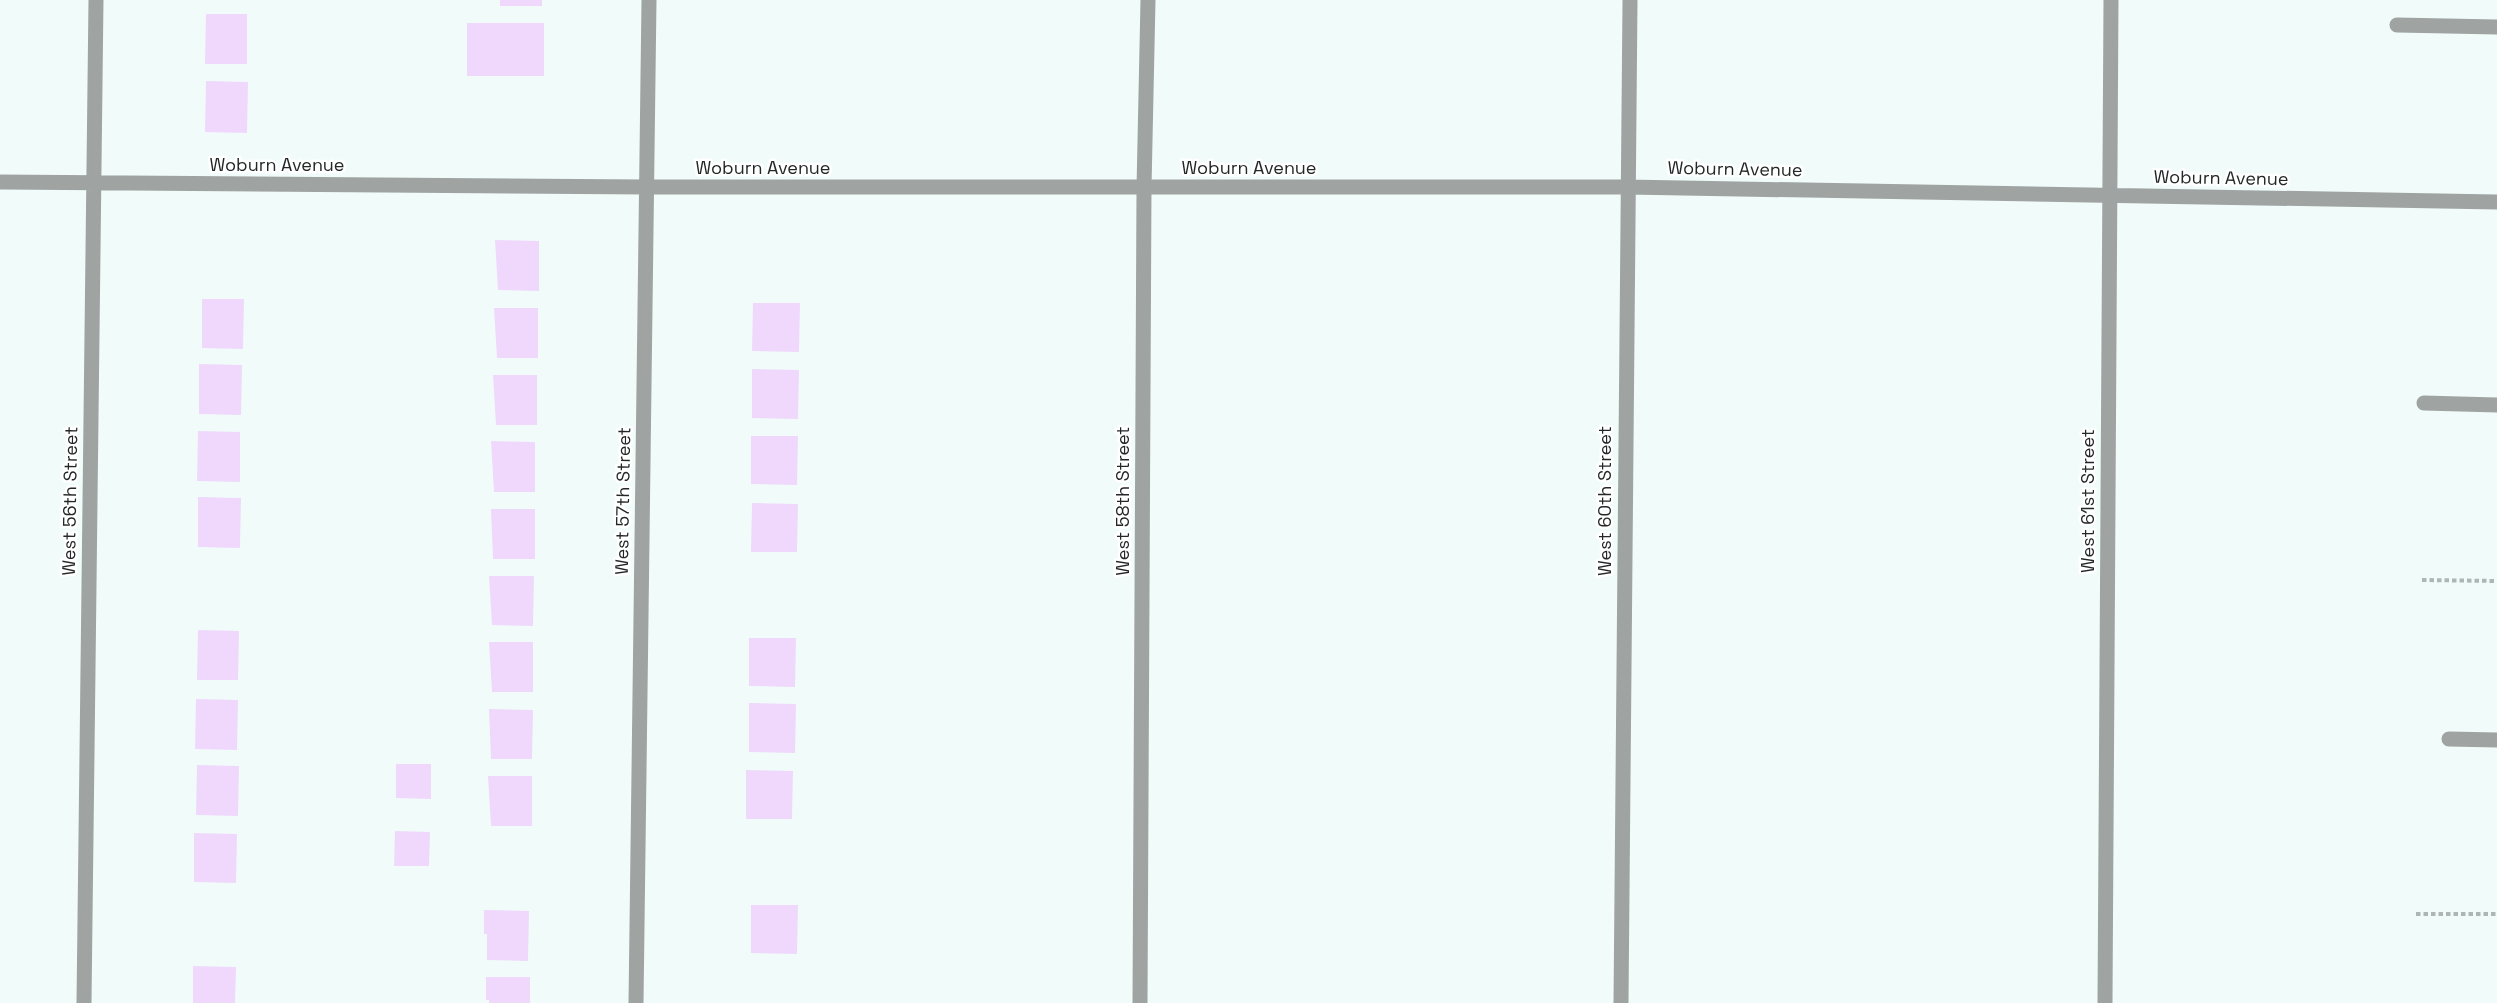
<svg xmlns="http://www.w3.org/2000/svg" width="2497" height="1003" font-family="'Space Grotesk',sans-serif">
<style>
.building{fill:#efd8fc}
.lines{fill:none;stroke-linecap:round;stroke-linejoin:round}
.path{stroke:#adb6b4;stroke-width:4;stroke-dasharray:4.5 3;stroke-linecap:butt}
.service{stroke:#9fa4a3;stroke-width:15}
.minor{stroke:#9fa4a3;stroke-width:15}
.labels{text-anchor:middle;stroke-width:5;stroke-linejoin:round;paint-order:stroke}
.street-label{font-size:18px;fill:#242727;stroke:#fff}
</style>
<rect width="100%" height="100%" fill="#f1fcfa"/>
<path class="building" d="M 500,0 L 542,0 L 542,6 L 500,6 Z
M 206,14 L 247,14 L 247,64 L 205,64 Z
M 467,23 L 544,23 L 544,76 L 467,76 Z
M 206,81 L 248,82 L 247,133 L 205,132 Z
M 495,240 L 539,241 L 539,291 L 498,290 Z
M 202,299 L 244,299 L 243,349 L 202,348 Z
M 753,303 L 800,303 L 799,352 L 752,351 Z
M 494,308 L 538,308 L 538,358 L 497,358 Z
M 199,364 L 242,365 L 241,415 L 199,414 Z
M 752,369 L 799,370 L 798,419 L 752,418 Z
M 493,375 L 537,375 L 537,425 L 496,425 Z
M 198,431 L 240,432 L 240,482 L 197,481 Z
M 751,436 L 798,436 L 797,485 L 751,484 Z
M 491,441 L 535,442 L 535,492 L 494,492 Z
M 198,497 L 241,498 L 240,548 L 198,547 Z
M 752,503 L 798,504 L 797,552 L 751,552 Z
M 491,509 L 535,509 L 535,559 L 493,559 Z
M 489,576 L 534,576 L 533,626 L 492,625 Z
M 198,630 L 239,631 L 238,680 L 197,680 Z
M 749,638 L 796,638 L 795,687 L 749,686 Z
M 489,642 L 533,642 L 533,692 L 492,692 Z
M 196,699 L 238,700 L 237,750 L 195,749 Z
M 749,703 L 796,704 L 795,753 L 749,752 Z
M 489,709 L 533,710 L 532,759 L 491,759 Z
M 396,764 L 431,764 L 431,799 L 396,798 Z
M 197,765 L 239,766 L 238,816 L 196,815 Z
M 746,770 L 793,771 L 792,819 L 746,819 Z
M 488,776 L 532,776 L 532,826 L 491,826 Z
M 395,831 L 430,832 L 429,866 L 394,866 Z
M 194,833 L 237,834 L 236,883 L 194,882 Z
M 751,905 L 798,905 L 797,954 L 751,953 Z
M 484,910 L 529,911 L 528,961 L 487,960 L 487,934 L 484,934 Z
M 193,966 L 236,967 L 235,1003 L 193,1003 Z
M 486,977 L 530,977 L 530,1003 L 489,1003 L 489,1000 L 486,1000 Z"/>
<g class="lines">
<path class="path" d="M 2422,580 L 2497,581
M 2416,914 L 2497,914"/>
<path class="service" d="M 2397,25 L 2497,27
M 2424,403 L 2497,405
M 2449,739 L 2497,740"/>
<path class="minor" d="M 0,182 L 647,187 L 1627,187 L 2497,202
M 84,1003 L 96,0
M 636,1003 L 649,0
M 1140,1003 L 1144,188 L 1148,0
M 1621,1003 L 1630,0
M 2105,1003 L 2111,0"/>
</g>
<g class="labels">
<g class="street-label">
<text x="277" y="171">Woburn Avenue</text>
<text x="763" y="174">Woburn Avenue</text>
<text x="1249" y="174">Woburn Avenue</text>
<text transform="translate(1735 169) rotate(1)" y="6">Woburn Avenue</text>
<text transform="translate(2221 178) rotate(1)" y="6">Woburn Avenue</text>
<text transform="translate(70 501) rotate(-89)" y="6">West 56th Street</text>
<text transform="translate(623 501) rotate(-89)" y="6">West 57th Street</text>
<text transform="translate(1123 501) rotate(-90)" y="6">West 58th Street</text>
<text transform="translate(1605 501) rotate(-90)" y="6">West 60th Street</text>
<text transform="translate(2088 501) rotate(-90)" y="6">West 61st Street</text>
</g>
</g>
</svg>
